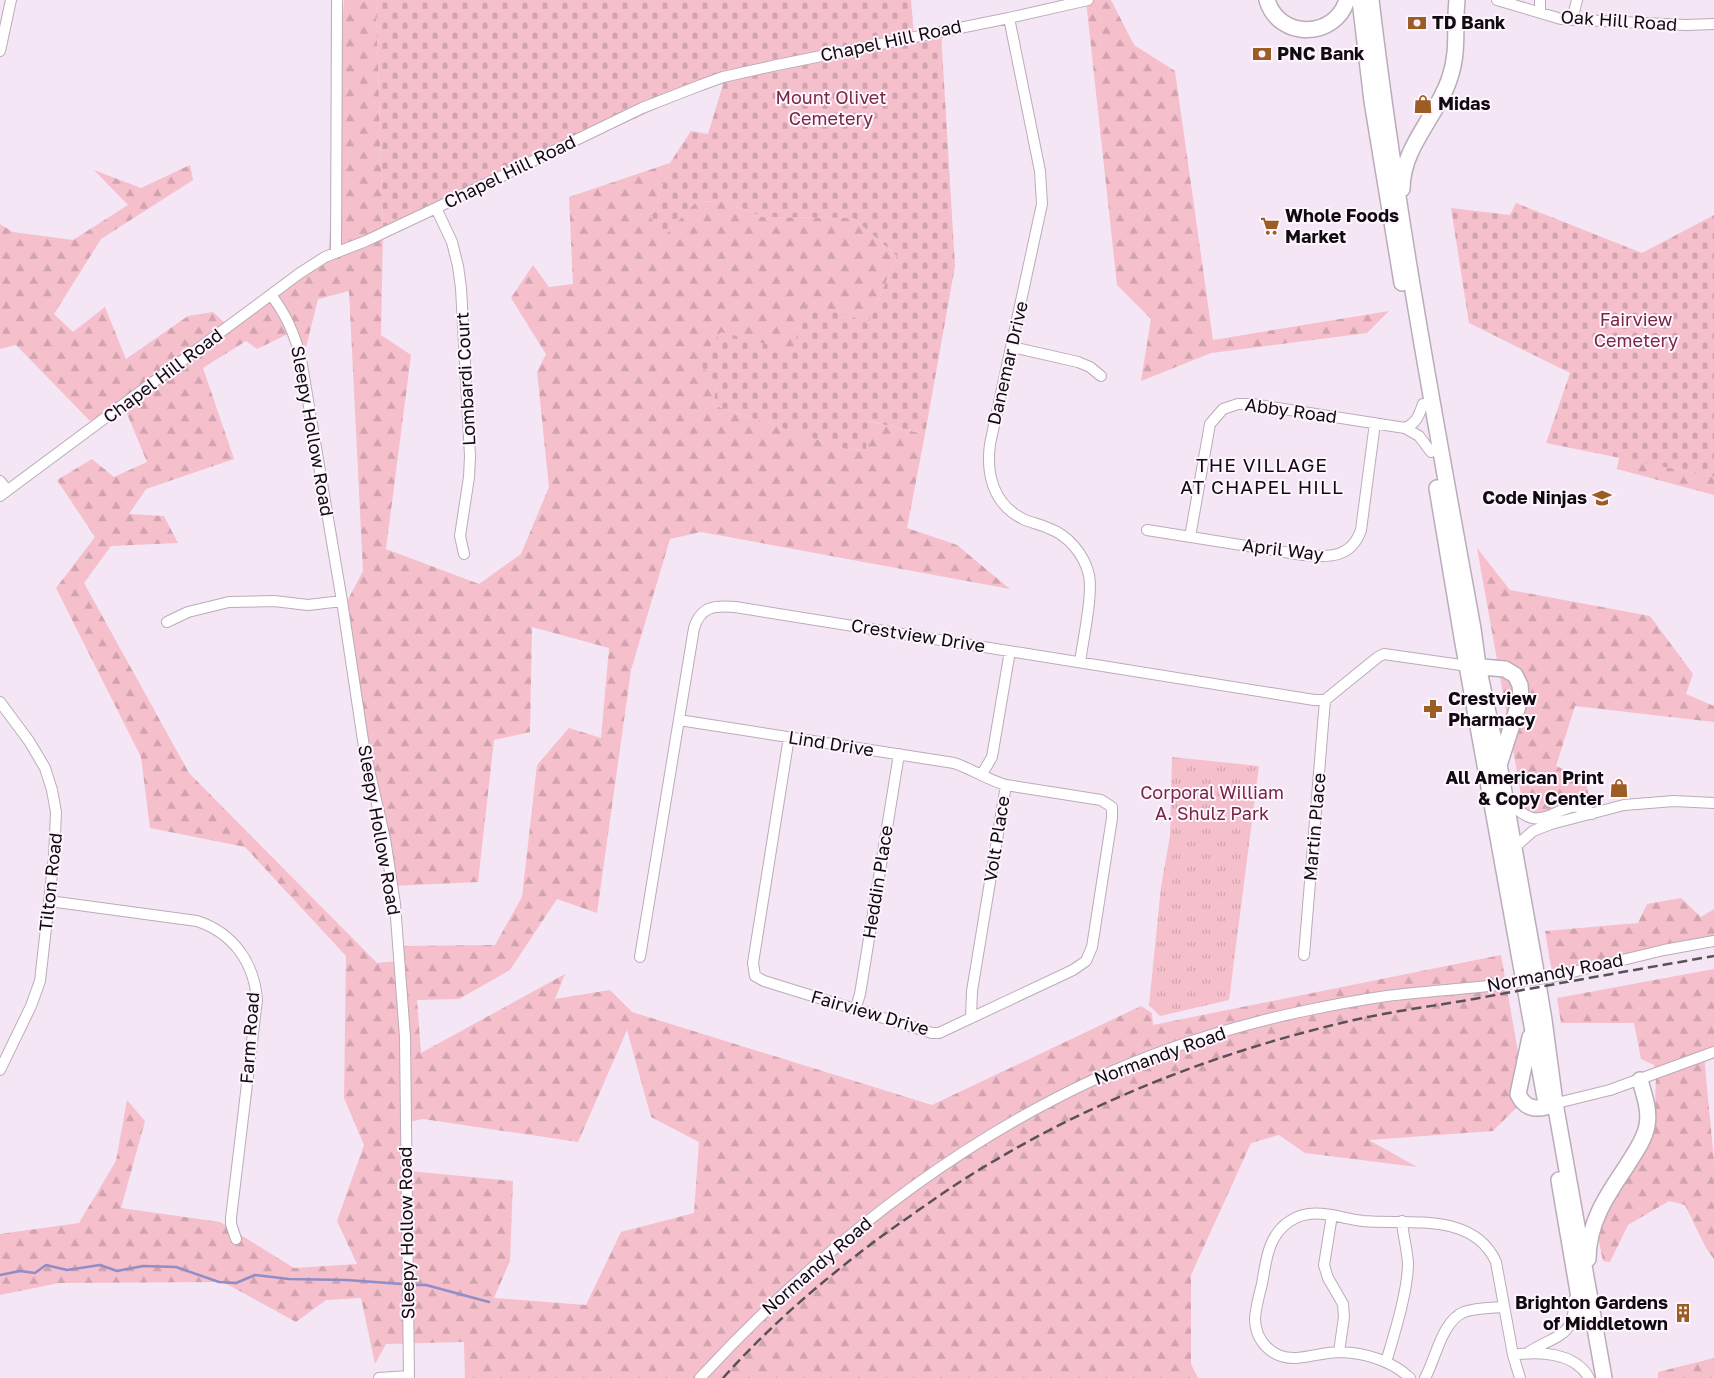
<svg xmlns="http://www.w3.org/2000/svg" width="1714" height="1378" font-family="'Golos Text',sans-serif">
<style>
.forest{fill:url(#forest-firs);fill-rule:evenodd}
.cemetery{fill:url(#cemetery-stones)}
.park{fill:url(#park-tufts)}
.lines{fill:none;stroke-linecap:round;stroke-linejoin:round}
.stream{stroke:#918dc7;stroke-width:2.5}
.minor-casing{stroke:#baacba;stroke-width:12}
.highway-casing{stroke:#baacba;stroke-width:18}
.minor{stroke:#fff;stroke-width:10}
.highway{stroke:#fff;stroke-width:15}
.rail{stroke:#595159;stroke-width:2.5;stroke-dasharray:10 5;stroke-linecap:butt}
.minor-bridge-casing{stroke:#baacba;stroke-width:12;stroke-linecap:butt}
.minor-bridge{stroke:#fff;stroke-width:10}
.labels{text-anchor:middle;stroke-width:4;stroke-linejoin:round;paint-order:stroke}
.street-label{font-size:18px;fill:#100b10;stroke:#fef5ff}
.poi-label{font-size:18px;font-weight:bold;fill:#100b10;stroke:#fef5ff;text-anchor:start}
.park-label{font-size:18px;fill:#782743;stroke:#fef5ff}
.neighbourhood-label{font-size:19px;letter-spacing:1px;fill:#100b10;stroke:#fef5ff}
</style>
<defs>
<pattern id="forest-firs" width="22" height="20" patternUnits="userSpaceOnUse" patternTransform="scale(1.25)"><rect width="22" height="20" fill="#f5bfcc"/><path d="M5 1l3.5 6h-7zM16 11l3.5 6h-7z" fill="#d1a3ae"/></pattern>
<pattern id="cemetery-stones" width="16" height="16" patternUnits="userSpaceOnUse" patternTransform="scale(1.25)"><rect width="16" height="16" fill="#f5bfcc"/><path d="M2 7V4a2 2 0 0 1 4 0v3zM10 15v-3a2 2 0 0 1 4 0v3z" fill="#d1a3ae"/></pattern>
<pattern id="park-tufts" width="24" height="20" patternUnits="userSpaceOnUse" patternTransform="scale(1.25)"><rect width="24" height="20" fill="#f5bfcc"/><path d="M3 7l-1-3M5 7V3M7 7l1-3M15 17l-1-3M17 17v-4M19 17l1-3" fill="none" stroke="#d1a3ae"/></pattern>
</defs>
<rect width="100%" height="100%" fill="#f5e6f5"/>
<path class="forest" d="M 344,0 L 376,0 L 383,232 L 381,335 L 411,355 L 386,549 L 479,584 L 521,554 L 549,487 L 537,372 L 546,354 L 511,298 L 533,265 L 549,287 L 573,284 L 569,197 L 670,163 L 651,218 L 696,202 L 723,201 L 763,217 L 853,218 L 897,256 L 869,322 L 717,383 L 713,405 L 846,449 L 866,450 L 867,421 L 925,434 L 907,528 L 957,545 L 1010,589 L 701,532 L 670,539 L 631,670 L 597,913 L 557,899 L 510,970 L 459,999 L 417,1000 L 421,1053 L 565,974 L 555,999 L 610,990 L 632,1012 L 932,1105 L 1141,1006 L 1152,1013 L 1153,1025 L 1501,955 L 1525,1092 L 1519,1105 L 1493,1131 L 1369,1140 L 1417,1167 L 1305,1153 L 1279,1135 L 1251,1143 L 1191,1275 L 1191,1364 L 1198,1378 L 465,1378 L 464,1342 L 386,1344 L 375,1364 L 361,1298 L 326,1300 L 296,1322 L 223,1282 L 59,1283 L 0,1295 L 0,1234 L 79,1223 L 116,1161 L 127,1100 L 145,1121 L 121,1208 L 220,1222 L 294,1268 L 357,1264 L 337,1221 L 364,1145 L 344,1098 L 346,956 L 245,847 L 150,828 L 141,757 L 56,588 L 95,537 L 57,480 L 92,459 L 114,477 L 147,462 L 123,404 L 90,421 L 16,345 L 0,349 L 0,224 L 13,232 L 73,240 L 128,205 L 94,170 L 141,188 L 190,165 L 193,180 L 101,239 L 54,314 L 73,332 L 105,307 L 126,359 L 188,316 L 213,312 L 227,325 L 328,260 ZM 349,291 L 363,571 L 343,609 L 391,886 L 478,882 L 494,740 L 530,732 L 532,627 L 609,648 L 601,738 L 569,728 L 537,765 L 522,897 L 495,945 L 397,946 L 398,961 L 377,963 L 189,773 L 84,583 L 111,546 L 178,543 L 164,516 L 129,514 L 146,489 L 234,459 L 203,368 L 246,341 L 257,349 L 290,333 L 306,347 L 318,299 ZM 627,1030 L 651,1117 L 699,1142 L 694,1213 L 621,1232 L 586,1305 L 494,1298 L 510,1261 L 513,1181 L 409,1171 L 409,1122 L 423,1119 L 578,1142 Z
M 1089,0 L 1111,0 L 1134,45 L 1175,71 L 1213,340 L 1389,311 L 1367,333 L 1211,353 L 1141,381 L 1151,319 L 1117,285 L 1086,1 Z
M 1619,457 L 1714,477 L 1714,495 L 1617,469 Z
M 1477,548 L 1510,590 L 1650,616 L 1693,674 L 1686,694 L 1714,706 L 1714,722 L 1575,706 L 1556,766 L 1585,779 L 1593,812 L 1548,820 L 1524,811 Z
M 1681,898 L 1701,917 L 1714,909 L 1714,939 L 1552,972 L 1545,931 L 1638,923 L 1647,904 Z
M 1714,969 L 1714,1050 L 1704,1055 L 1714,1161 L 1714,1259 L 1706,1248 L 1685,1205 L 1669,1201 L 1628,1225 L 1610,1262 L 1603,1261 L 1597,1232 L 1655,1111 L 1656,1074 L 1654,1065 L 1641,1059 L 1634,1023 L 1561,1023 L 1557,998 Z
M 1714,1358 L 1714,1378 L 1658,1378 L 1658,1372 Z"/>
<path class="cemetery" d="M 376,0 L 911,0 L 914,37 L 941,32 L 955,266 L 925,434 L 868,421 L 866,450 L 846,449 L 713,405 L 717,383 L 698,363 L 721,332 L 792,351 L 807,304 L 869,322 L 897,256 L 853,218 L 763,217 L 723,201 L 696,202 L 663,238 L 651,218 L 670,163 L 691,131 L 708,134 L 725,78 L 383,232 Z
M 1516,203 L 1642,253 L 1714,215 L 1714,477 L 1546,443 L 1570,373 L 1469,323 L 1451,208 L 1510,215 Z"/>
<path class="park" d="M 1172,757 L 1259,766 L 1229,1000 L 1160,1016 L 1149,1005 L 1161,887 L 1170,836 Z"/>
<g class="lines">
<path class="stream" d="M 0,1275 L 20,1271 L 35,1273 L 46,1265 L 67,1270 L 100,1265 L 117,1271 L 143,1266 L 176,1267 L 219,1282 L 236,1283 L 255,1275 L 289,1279 L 347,1280 L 402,1284
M 414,1285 L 426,1285 L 489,1302"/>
<g class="minor-casing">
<path id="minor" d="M 1497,0 L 1561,19 L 1686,25 L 1714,24
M 1540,0 L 1540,13
M 1009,18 L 1040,171 L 1042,204 L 990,444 C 986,474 993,504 1023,519 C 1031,523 1040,524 1048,528 C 1068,535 1084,554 1089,575 C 1093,595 1083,640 1080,662
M 1572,20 L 1577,0
M 0,51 L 11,0
M 436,208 L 452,242 L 458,266 L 461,288 L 470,456 L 469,477 L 460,536 L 464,554
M 336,253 L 337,0
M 271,295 C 287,315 295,335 301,359 L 342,601 L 364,747 L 385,839 L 395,904 L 405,1037 L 409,1378
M 1012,347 L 1078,362 L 1090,367 L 1101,376
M 1405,428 C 1417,423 1419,415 1423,404
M 0,481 L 7,490
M 0,496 L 300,273 L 325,257 L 366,241 L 436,208 L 642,108 L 701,85 L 723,77 L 777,65 L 1009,18 L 1088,0
M 1147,530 L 1303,555 C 1328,557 1351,559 1361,530 L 1375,423
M 1190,537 L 1210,424 L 1223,409 L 1238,404 L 1252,404 L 1405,428 L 1419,436 L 1431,452
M 167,622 L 188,612 L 229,602 L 274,601 L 308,605 L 342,601
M 0,702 L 29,741 L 45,768 L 52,790 L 56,812 L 54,857 L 40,981 L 31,1006 L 0,1070
M 679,720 L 954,763 C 972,769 988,780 1006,785 L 1101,800 L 1112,807 L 1112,818 L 1092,947 L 1086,961 L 1073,970 L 939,1033 L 932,1033 L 764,981 L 755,976 L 753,963 L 789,737
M 982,774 L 992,757 L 1010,651
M 1506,800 C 1514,807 1522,815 1532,818 C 1555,822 1570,794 1592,814
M 1514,848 L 1533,831 L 1551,824 L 1624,805 L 1674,801 L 1714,803
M 49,901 L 197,921 C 233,933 254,962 257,1000 L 231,1218 L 231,1224 L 236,1239
M 1304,955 L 1325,700
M 640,957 L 694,628 C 701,606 715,605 735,607 L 1314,700 L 1325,700 L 1378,657 L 1384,654 L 1468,666
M 1552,977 L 1664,950 L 1714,941
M 855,1010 L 860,994 L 899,754
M 971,1017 L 972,991 L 1006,785
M 1549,1105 L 1610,1090 L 1714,1052
M 1332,1215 L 1324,1265 L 1328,1278 L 1343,1304 L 1344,1317 L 1339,1352
M 1529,1352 C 1554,1335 1575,1339 1574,1300
M 1513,1355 C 1538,1351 1575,1352 1589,1378
M 1386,1362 C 1394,1335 1408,1291 1408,1263 C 1407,1249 1403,1235 1402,1221
M 379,1378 L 409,1376
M 700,1378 C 812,1257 943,1150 1093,1080 C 1160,1049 1233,1026 1304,1011 C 1332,1005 1359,1000 1387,996 C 1426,991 1467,989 1506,984
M 1410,1378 C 1392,1361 1366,1353 1341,1352 C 1325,1352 1311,1357 1296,1358 C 1272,1359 1255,1341 1255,1318 C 1256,1307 1259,1295 1262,1284 C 1266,1261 1268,1235 1290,1221 C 1313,1206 1338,1218 1363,1221 C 1407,1225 1473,1211 1496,1262 L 1513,1355 L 1520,1378
M 1425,1378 C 1436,1358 1442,1321 1464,1312 C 1476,1308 1491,1308 1503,1307"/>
</g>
<g class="highway-casing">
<path id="highway" d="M 1267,0 C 1279,40 1335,39 1347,0
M 1360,0 L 1372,101 L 1402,283
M 1371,0 C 1396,211 1435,420 1473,629 L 1478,666 L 1499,764 L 1535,966 L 1544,1020 L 1555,1103 L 1604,1378
M 1402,189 C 1402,146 1438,116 1450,77 C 1459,51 1454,26 1457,0
M 1437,488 L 1463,643 L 1545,1098
M 1470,666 L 1505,669 L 1515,675 L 1520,685 L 1521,697 L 1500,762
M 1530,1037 L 1518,1094 C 1524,1107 1533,1110 1546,1107
M 1559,1180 L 1582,1315
M 1588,1259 C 1588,1223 1607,1195 1626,1167 C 1634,1154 1644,1141 1647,1126 C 1650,1110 1644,1095 1640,1080"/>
</g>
<use href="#minor" class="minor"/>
<use href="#highway" class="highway"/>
<path class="rail" d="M 723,1378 C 773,1322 832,1272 893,1228 C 926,1205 959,1181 994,1161 C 1105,1095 1228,1049 1354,1020 C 1393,1011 1434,1006 1474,999 C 1554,984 1634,970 1714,956"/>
<g class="minor-bridge-casing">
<path id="minor-bridge" d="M 1506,984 L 1552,977"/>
</g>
<use href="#minor-bridge" class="minor-bridge"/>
</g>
<defs>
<g id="bank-bare" transform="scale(1.5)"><path d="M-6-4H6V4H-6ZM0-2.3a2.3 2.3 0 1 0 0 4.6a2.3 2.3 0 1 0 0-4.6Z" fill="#9c5d24" stroke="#fef5ff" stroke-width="2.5" paint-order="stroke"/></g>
<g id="shop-bare" transform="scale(1.5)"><path d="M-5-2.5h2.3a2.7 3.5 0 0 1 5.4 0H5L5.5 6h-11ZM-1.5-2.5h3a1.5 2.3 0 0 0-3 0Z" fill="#9c5d24" stroke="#fef5ff" stroke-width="2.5" paint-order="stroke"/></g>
<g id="supermarket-bare" transform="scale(1.5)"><path d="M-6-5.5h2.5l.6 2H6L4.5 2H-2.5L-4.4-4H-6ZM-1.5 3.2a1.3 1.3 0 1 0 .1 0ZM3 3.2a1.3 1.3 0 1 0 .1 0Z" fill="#9c5d24" stroke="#fef5ff" stroke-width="2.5" paint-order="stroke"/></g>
<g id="school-bare" transform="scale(1.5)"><path d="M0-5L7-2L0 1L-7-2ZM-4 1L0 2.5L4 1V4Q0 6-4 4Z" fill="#9c5d24" stroke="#fef5ff" stroke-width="2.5" paint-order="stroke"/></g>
<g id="pharmacy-bare" transform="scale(1.5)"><path d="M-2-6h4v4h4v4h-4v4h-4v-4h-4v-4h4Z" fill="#9c5d24" stroke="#fef5ff" stroke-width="2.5" paint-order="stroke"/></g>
<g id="building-bare" transform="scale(1.5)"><path d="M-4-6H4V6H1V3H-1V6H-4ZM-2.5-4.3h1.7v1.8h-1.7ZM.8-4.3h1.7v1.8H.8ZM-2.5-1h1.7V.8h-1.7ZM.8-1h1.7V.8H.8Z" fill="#9c5d24" stroke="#fef5ff" stroke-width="2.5" paint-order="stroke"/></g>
</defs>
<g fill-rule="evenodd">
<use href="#bank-bare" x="1417" y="23"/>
<use href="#bank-bare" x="1262" y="54"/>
<use href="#shop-bare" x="1423" y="104"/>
<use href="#supermarket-bare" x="1270" y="226"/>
<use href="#school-bare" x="1602" y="498"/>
<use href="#pharmacy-bare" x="1433" y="709"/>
<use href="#shop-bare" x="1619" y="788"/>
<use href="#building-bare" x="1683" y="1313"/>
</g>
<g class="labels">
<g class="street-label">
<text transform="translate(1619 21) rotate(4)" y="6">Oak Hill Road</text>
<text transform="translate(891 41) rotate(-12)" y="6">Chapel Hill Road</text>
<text transform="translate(510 172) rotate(-26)" y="6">Chapel Hill Road</text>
<text transform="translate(1008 363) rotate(-77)" y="6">Danemar Drive</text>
<text transform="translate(163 376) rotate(-37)" y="6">Chapel Hill Road</text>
<text transform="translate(466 379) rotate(-93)" y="6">Lombardi Court</text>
<text transform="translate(1291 411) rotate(8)" y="6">Abby Road</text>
<text transform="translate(312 431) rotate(80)" y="6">Sleepy Hollow Road</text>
<text transform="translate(1283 550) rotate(7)" y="6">April Way</text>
<text transform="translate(918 636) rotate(9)" y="6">Crestview Drive</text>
<text transform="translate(831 744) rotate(9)" y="6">Lind Drive</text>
<text transform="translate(1315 827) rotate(-85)" y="6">Martin Place</text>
<text transform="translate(379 830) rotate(80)" y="6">Sleepy Hollow Road</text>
<text transform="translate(997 839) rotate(-81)" y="6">Volt Place</text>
<text transform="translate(51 882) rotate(-84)" y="6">Tilton Road</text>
<text transform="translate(878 882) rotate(-81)" y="6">Heddin Place</text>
<text transform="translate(1555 973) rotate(-11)" y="6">Normandy Road</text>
<text transform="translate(870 1013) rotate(16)" y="6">Fairview Drive</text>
<text transform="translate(250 1038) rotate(-86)" y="6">Farm Road</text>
<text transform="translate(1160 1056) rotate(-20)" y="6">Normandy Road</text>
<text transform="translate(407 1233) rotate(-91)" y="6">Sleepy Hollow Road</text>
<text transform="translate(817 1266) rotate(-41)" y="6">Normandy Road</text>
</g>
<g class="poi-label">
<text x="1432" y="29">TD Bank</text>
<text x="1277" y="60">PNC Bank</text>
<text x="1438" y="110">Midas</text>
<text x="1285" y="222">Whole Foods<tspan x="1285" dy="21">Market</tspan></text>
<text x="1587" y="504" text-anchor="end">Code Ninjas</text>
<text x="1448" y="705">Crestview<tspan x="1448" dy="21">Pharmacy</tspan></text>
<text x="1604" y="784" text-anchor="end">All American Print<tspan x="1604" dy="21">&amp; Copy Center</tspan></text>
<text x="1668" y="1309" text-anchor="end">Brighton Gardens<tspan x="1668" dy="21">of Middletown</tspan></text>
</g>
<g class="park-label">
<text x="831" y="104">Mount Olivet<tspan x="831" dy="21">Cemetery</tspan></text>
<text x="1636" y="326">Fairview<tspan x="1636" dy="21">Cemetery</tspan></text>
<text x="1212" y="799">Corporal William<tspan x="1212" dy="21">A. Shulz Park</tspan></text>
</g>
<g class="neighbourhood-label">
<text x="1262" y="472">THE VILLAGE<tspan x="1262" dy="22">AT CHAPEL HILL</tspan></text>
</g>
</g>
</svg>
